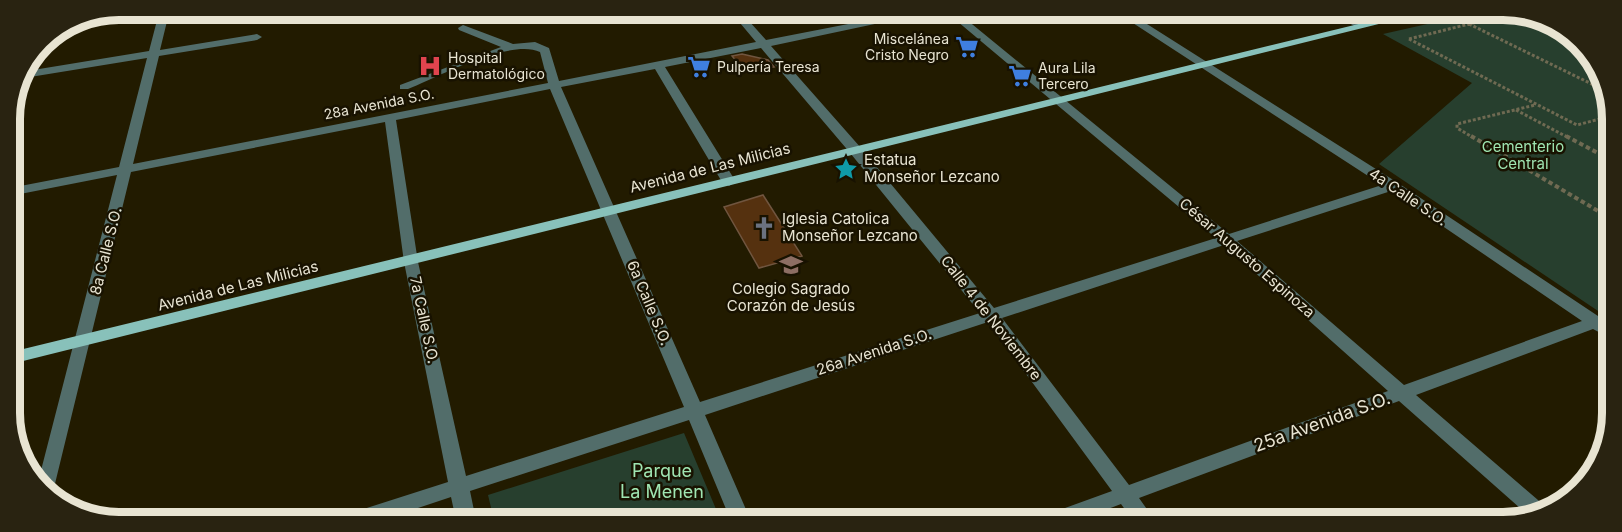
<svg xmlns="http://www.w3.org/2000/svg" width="1622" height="532" font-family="Inter,sans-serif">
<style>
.green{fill:#273f2e}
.building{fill:#55310f;stroke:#70553f;stroke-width:1.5}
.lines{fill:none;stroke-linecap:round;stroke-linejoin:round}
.path-far1{stroke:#6f6a52;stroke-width:3;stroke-dasharray:3 2;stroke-linecap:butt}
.path{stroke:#6f6a52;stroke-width:4;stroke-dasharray:4.5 3;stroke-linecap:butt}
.minor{fill:#526d6a;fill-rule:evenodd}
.major{fill:#88c1ba;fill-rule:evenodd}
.labels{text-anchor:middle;stroke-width:5;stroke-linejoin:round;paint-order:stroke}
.far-poi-label{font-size:14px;fill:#e8e4d2;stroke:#181200;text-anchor:start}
.far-street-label{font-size:14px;fill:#e8e4d2;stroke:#181200}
.park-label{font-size:15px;fill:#9fe5b1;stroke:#181200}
.poi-label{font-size:15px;fill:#e8e4d2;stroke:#181200;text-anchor:start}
.street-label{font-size:15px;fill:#e8e4d2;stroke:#181200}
.near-street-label{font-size:18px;fill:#e8e4d2;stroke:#181200}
.near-park-label{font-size:18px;fill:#9fe5b1;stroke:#181200}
.rim{fill:none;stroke:#e8e4d2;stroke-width:8}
</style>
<rect width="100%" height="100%" fill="#221b00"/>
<path class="green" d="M 1476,13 L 1532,13 L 1586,46 L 1611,97 L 1610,319 L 1379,164 L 1472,83 L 1383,34 Z
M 684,433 L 721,521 L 494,520 L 488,495 Z"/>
<path class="building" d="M 742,54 L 768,60 L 774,67 L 745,71 L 732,56 Z
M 763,195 L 802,256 L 759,268 L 724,207 Z"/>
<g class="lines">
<path class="path-far1" d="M 1469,24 L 1608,92
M 1409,39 L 1577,125 L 1611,116
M 1409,39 L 1513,13
M 1516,110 L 1569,138
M 1474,138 L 1457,128 L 1457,124 L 1535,105"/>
<path class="path" d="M 1471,136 L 1610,218
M 1566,136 L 1611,160
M 1599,212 L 1610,208"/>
<path class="minor" d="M 160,9 L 170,9 L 160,50 L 257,34 L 262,37 L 257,40 L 159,56 L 133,164 L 548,83 L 540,52 C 511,38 437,77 408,89 L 400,89 L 400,85 L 501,47 L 459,30 L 458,28 L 463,25 L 513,44 L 535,42 L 549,48 L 559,81 L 756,42 L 730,11 L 740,11 L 766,40 L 915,11 L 936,11 L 771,46 L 861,148 L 994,308 L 1216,238 L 945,11 L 956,11 L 1229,234 L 1382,185 L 1116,12 L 1128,12 L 1398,183 L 1610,324 L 1610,338 L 1593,329 L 1416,395 L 1545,506 L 1547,509 L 1529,516 L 1399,401 L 1139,498 L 1156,522 L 1134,522 L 1121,504 L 1074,522 L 1040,522 L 1043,516 L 1112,491 L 988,322 L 705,415 L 751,521 L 731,521 L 689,420 L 470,491 L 476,520 L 456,520 L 451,497 L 382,520 L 345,520 L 348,514 L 448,482 L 404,262 L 385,122 L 131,172 L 52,496 L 37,486 L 117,175 L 10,196 L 10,188 L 119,167 L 147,58 L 24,78 L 27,71 L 149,51 ZM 761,48 L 851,154 L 980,313 L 700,402 L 561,87 L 655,69 L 722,182 L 729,186 L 736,182 L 665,67 ZM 550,89 L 684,407 L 466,476 L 418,262 L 396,120 ZM 1391,191 L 1582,321 L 1404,385 L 1237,241 ZM 1224,245 L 1388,391 L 1129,485 L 1002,318 Z
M 1329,12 L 1342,12 L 1367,26 L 1358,28 Z"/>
<path class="major" d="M 1408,12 L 1423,13 L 11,364 L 11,352 Z"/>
</g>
<defs>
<g id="supermarket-bare" transform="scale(1.8)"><path d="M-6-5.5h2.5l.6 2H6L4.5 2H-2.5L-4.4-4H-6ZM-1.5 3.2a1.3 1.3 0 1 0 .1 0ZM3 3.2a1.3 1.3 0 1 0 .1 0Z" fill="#3f7fe0" stroke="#181200" stroke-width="2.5" paint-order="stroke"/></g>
<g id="hospital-bare" transform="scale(1.8)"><path d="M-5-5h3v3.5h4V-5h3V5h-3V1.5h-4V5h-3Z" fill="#e0444e" stroke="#181200" stroke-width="2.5" paint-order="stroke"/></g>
<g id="sight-bare" transform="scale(1.8)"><path d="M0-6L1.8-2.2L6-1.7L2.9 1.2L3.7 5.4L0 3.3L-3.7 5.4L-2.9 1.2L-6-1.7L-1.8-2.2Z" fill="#0f9aa8" stroke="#181200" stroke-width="2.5" paint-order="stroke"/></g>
<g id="church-bare" transform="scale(1.8)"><path d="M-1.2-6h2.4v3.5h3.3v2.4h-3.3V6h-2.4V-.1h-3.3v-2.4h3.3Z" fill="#6b7280" stroke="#181200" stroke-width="2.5" paint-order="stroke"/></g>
<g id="school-bare" transform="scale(1.8)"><path d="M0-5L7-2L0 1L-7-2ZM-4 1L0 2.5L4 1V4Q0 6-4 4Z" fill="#8d6e63" stroke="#181200" stroke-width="2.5" paint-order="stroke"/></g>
</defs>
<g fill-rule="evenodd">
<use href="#supermarket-bare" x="967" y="47"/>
<use href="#hospital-bare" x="430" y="66"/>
<use href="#supermarket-bare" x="699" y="67"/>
<use href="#supermarket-bare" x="1020" y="76"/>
<use href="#sight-bare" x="846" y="169"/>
<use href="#church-bare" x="764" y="228"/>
<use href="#school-bare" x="791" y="265"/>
</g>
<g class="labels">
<g class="far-poi-label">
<text x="949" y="44" text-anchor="end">Miscelánea<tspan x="949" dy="16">Cristo Negro</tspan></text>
<text x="448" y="63">Hospital<tspan x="448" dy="16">Dermatológico</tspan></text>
<text x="717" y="72">Pulpería Teresa</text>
<text x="1038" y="73">Aura Lila<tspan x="1038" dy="16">Tercero</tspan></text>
</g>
<g class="far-street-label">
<text transform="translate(379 104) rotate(-11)" y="5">28a Avenida S.O.</text>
</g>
<g class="park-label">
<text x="1523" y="152">Cementerio<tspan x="1523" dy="17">Central</tspan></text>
</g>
<g class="poi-label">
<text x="864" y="165">Estatua<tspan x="864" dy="17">Monseñor Lezcano</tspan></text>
<text x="782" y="224">Iglesia Catolica<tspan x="782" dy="17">Monseñor Lezcano</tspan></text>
<text x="791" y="294" text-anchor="middle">Colegio Sagrado<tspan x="791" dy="17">Corazón de Jesús</tspan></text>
</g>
<g class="street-label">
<text transform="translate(710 168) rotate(-14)" y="5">Avenida de Las Milicias</text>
<text transform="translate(1408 197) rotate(34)" y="5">4a Calle S.O.</text>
<text transform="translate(106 251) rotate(-76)" y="5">8a Calle S.O.</text>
<text transform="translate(1247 258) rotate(41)" y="5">César Augusto Espinoza</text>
<text transform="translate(238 286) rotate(-14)" y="5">Avenida de Las Milicias</text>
<text transform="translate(649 303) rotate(67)" y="5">6a Calle S.O.</text>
<text transform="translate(991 318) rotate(52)" y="5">Calle 4 de Noviembre</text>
<text transform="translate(424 320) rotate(78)" y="5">7a Calle S.O.</text>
<text transform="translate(874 352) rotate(-18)" y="5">26a Avenida S.O.</text>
</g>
<g class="near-street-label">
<text transform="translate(1322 422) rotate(-20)" y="6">25a Avenida S.O.</text>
</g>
<g class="near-park-label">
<text x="662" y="477">Parque<tspan x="662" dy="21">La Menen</tspan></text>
</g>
</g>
<path d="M0 0H1622V532H0ZM119 20H1503A99 99 0 0 1 1602 119V413A99 99 0 0 1 1503 512H119A99 99 0 0 1 20 413V119A99 99 0 0 1 119 20Z" fill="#292311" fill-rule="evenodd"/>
<path class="rim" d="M119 20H1503A99 99 0 0 1 1602 119V413A99 99 0 0 1 1503 512H119A99 99 0 0 1 20 413V119A99 99 0 0 1 119 20Z"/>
</svg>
